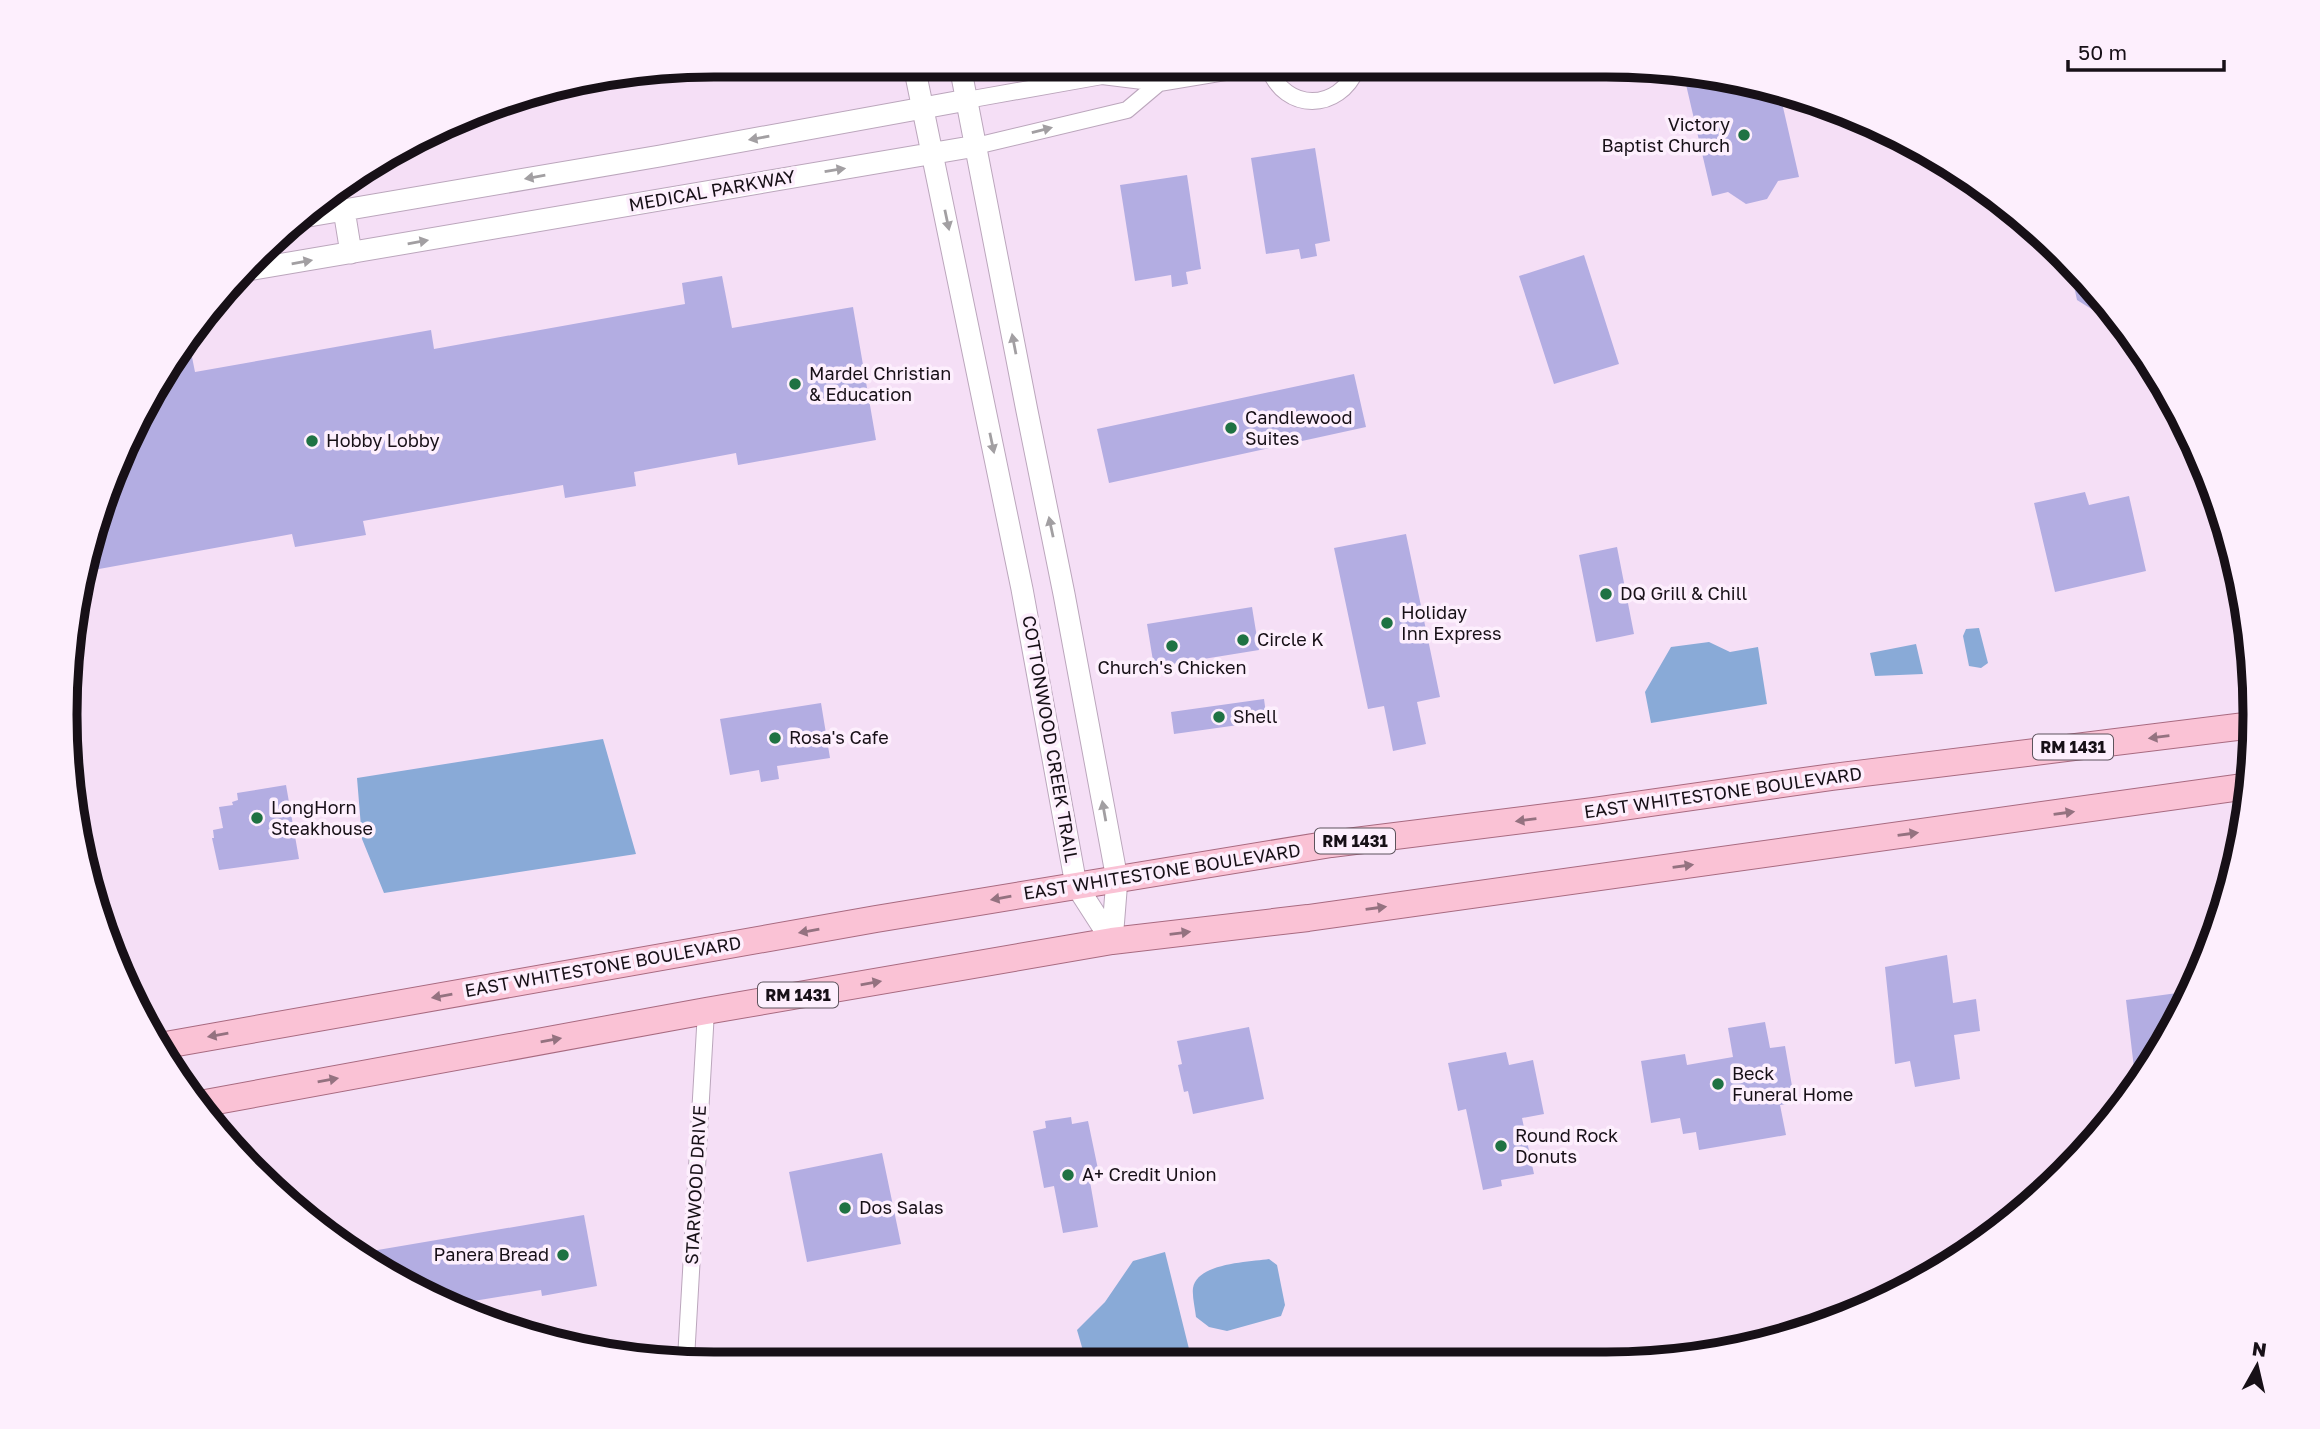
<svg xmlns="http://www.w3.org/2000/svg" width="2320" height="1429" font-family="'Golos Text',sans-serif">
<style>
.water{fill:#89aad7}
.building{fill:#b3ade2}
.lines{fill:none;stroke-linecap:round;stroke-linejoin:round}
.minor-casing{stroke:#bba6bc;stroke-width:18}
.tertiary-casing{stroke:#bba6bc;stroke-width:23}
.primary-casing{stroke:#a86a80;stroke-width:28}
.minor{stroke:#fff;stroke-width:16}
.tertiary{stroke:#fff;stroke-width:21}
.primary{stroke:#fac2d5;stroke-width:26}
.oneway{fill:#a29fa2}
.oneway2{fill:#947280}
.poi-dot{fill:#1f7243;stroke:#fdeffd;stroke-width:2.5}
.labels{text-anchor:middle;stroke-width:7;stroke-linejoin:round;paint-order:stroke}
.shield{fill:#fdeffd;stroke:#5c535c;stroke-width:2}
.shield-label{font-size:16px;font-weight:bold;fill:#171017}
.poi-label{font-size:18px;fill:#171017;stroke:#fdeffd;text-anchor:start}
.street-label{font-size:18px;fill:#171017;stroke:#fdeffd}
.rim{fill:none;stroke:#171017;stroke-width:9}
</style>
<rect width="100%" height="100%" fill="#f5dff6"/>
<path class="water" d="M 1979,628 L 1988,663 L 1981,668 L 1969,666 L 1963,636 L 1966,629 Z
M 1709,642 L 1730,652 L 1758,647 L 1767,704 L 1651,723 L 1645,692 L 1671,647 Z
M 1916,644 L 1923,674 L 1875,676 L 1870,653 Z
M 603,739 L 636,854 L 384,893 L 362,839 L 357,778 Z
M 1165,1252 L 1192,1361 L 1086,1361 L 1077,1330 L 1105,1302 L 1133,1261 Z
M 1269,1259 L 1277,1265 L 1285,1305 L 1281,1316 L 1227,1331 L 1209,1327 L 1196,1317 C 1195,1308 1192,1296 1193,1288 C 1197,1263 1249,1262 1269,1259 Z"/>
<path class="building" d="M 1698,72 L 1780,94 L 1799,177 L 1778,181 L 1767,199 L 1746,204 L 1728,192 L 1712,196 L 1684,76 Z
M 1315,148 L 1330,241 L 1315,244 L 1317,256 L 1301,259 L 1299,249 L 1266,254 L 1251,158 Z
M 1187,175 L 1201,269 L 1186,272 L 1188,284 L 1172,287 L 1171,275 L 1135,281 L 1120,185 Z
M 1584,255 L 1619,364 L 1554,384 L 1519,276 Z
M 2069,263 L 2094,286 L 2125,330 L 2077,300 Z
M 722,276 L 732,328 L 853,307 L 876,440 L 738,465 L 736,453 L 634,472 L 636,486 L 565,498 L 563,485 L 363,521 L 366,535 L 295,547 L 292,534 L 88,571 L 99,506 L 170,361 L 192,357 L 195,372 L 431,330 L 434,349 L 685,304 L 682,283 Z
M 1354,374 L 1366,427 L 1109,483 L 1097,429 Z
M 2085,492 L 2089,505 L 2129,496 L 2146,571 L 2055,592 L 2034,503 Z
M 1406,534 L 1440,697 L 1417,702 L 1426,744 L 1393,751 L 1384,706 L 1368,709 L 1334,548 Z
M 1617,547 L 1634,634 L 1596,642 L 1579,555 Z
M 1252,607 L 1259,650 L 1154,667 L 1147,624 Z
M 1264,699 L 1267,721 L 1174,734 L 1171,712 Z
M 821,703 L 830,758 L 777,766 L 779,779 L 761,782 L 759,770 L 730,775 L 720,719 Z
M 286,785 L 299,859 L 219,870 L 212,838 L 214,838 L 213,830 L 223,828 L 219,807 L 233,805 L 232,802 L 238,800 L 237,793 Z
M 1947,955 L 1953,1003 L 1976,999 L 1980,1031 L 1954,1035 L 1960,1079 L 1915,1087 L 1910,1061 L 1895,1064 L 1885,967 Z
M 2192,991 L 2188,1002 L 2136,1085 L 2126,1000 Z
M 1765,1022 L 1770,1048 L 1785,1046 L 1795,1103 L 1780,1105 L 1786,1135 L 1699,1150 L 1696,1132 L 1683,1134 L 1680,1118 L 1651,1123 L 1641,1061 L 1685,1054 L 1687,1065 L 1733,1057 L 1728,1028 Z
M 1249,1027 L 1264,1099 L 1193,1114 L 1188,1091 L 1184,1092 L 1178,1065 L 1182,1064 L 1177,1041 Z
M 1506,1052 L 1509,1065 L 1533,1060 L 1544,1114 L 1522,1118 L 1534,1174 L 1501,1180 L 1502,1186 L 1483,1190 L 1466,1109 L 1458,1111 L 1448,1063 Z
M 1071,1117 L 1072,1124 L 1088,1121 L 1099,1174 L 1089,1176 L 1098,1227 L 1063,1233 L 1054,1186 L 1044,1188 L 1033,1131 L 1046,1128 L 1045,1121 Z
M 882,1153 L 901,1244 L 807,1262 L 789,1172 Z
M 584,1215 L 597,1286 L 542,1296 L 541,1290 L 449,1305 L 360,1253 Z"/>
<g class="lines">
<g class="minor-casing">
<path id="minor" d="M 1269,68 C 1285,112 1339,112 1357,68
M 967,100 L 1102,76 L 1159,83 L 1249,68
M 976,146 L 1127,110 L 1159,83
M 686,1359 L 706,1011"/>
</g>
<g class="tertiary-casing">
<path id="tertiary" d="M 914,66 L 1022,589 L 1076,885 L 1112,941
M 960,66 L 1027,411 L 1064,594 L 1117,879 L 1112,941
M 344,210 L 351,253
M 303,217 L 660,156 L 967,100
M 254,269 L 976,146"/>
</g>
<g class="primary-casing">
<path id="primary" d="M 160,1046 L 876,919 L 1331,844 L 1594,811 L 1832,777 L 2253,725
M 200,1104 L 706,1011 L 1112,941 L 1308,918 L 2249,786"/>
</g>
<use href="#minor" class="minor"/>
<use href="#tertiary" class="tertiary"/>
<use href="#primary" class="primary"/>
</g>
<defs><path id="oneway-solid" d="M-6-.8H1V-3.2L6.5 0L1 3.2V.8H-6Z" transform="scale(1.75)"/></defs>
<g class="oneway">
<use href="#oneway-solid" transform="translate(1042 130) rotate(-14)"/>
<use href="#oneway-solid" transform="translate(759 138) rotate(170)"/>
<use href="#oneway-solid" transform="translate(835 170) rotate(-9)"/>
<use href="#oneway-solid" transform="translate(535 177) rotate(170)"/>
<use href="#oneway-solid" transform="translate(947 220) rotate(78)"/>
<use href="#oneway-solid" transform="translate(418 242) rotate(-10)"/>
<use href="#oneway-solid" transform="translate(302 262) rotate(-10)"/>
<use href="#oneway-solid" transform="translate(1014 344) rotate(-101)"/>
<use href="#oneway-solid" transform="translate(992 443) rotate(78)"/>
<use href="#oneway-solid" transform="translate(1051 527) rotate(-102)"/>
<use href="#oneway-solid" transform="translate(1104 811) rotate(-100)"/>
</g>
<g class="oneway2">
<use href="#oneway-solid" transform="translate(2159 737) rotate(173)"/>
<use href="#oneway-solid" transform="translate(2064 813) rotate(-8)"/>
<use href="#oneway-solid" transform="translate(1526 820) rotate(173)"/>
<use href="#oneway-solid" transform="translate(1908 834) rotate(-8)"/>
<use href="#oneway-solid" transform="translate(1683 866) rotate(-8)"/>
<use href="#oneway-solid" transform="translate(1001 898) rotate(170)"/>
<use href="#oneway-solid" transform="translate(1376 908) rotate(-8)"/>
<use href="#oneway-solid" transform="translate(809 931) rotate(170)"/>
<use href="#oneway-solid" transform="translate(1180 933) rotate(-7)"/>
<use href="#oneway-solid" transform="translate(871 983) rotate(-10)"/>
<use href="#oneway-solid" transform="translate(442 996) rotate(170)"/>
<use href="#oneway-solid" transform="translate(218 1035) rotate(170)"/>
<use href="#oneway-solid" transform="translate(551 1040) rotate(-10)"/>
<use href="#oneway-solid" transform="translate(328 1080) rotate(-10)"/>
</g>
<g class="poi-dot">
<circle cx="1744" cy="135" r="7"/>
<circle cx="795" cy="384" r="7"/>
<circle cx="1231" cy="428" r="7"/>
<circle cx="312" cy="441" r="7"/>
<circle cx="1606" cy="594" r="7"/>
<circle cx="1387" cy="623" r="7"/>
<circle cx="1243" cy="640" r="7"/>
<circle cx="1172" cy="646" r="7"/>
<circle cx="1219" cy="717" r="7"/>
<circle cx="775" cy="738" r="7"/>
<circle cx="257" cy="818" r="7"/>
<circle cx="1718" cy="1084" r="7"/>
<circle cx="1501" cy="1146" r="7"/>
<circle cx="1068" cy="1175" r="7"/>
<circle cx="845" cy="1208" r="7"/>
<circle cx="563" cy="1255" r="7"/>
</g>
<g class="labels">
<g class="shield">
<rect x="2033" y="734.5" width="80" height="25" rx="5"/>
<rect x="1315" y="828.5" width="80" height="25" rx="5"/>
<rect x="758" y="982.5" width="80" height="25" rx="5"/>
</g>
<g class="shield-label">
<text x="2073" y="753">RM 1431</text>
<text x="1355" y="847">RM 1431</text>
<text x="798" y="1001">RM 1431</text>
</g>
<g class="poi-label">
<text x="1730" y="131" text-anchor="end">Victory<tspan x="1730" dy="21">Baptist Church</tspan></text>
<text x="809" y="380">Mardel Christian<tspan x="809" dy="21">&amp; Education</tspan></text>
<text x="1245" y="424">Candlewood<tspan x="1245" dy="21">Suites</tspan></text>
<text x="326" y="447">Hobby Lobby</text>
<text x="1620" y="600">DQ Grill &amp; Chill</text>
<text x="1401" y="619">Holiday<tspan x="1401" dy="21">Inn Express</tspan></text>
<text x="1257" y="646">Circle K</text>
<text x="1172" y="674" text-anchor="middle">Church's Chicken</text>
<text x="1233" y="723">Shell</text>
<text x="789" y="744">Rosa's Cafe</text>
<text x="271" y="814">LongHorn<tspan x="271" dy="21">Steakhouse</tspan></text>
<text x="1732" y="1080">Beck<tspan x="1732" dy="21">Funeral Home</tspan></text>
<text x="1515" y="1142">Round Rock<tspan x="1515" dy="21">Donuts</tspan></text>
<text x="1082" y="1181">A+ Credit Union</text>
<text x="859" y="1214">Dos Salas</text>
<text x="549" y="1261" text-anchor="end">Panera Bread</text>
</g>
<g class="street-label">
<text transform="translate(712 191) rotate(-10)" y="6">MEDICAL PARKWAY</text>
<text transform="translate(1050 739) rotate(80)" y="6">COTTONWOOD CREEK TRAIL</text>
<text transform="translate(1723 793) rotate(-8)" y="6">EAST WHITESTONE BOULEVARD</text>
<text transform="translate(1162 872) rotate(-9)" y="6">EAST WHITESTONE BOULEVARD</text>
<text transform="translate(603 967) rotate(-10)" y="6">EAST WHITESTONE BOULEVARD</text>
<text transform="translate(696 1185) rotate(-87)" y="6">STARWOOD DRIVE</text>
</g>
</g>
<path d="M0 0H2320V1429H0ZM714 77H1606A637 637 0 0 1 2243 714V715A637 637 0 0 1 1606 1352H714A637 637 0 0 1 77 715V714A637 637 0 0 1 714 77Z" fill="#fdeffd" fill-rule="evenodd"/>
<path class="rim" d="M714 77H1606A637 637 0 0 1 2243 714V715A637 637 0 0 1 1606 1352H714A637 637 0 0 1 77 715V714A637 637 0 0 1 714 77Z"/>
<g transform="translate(2257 1366) rotate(8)" stroke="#fdeffd" stroke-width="5" paint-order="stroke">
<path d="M0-5L12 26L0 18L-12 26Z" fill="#171017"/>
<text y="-10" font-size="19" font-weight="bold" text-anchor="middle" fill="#171017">N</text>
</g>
<path d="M2068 60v10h156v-10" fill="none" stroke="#171017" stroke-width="3.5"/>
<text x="2078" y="60" font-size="21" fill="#171017" stroke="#fdeffd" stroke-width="5" paint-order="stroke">50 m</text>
</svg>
